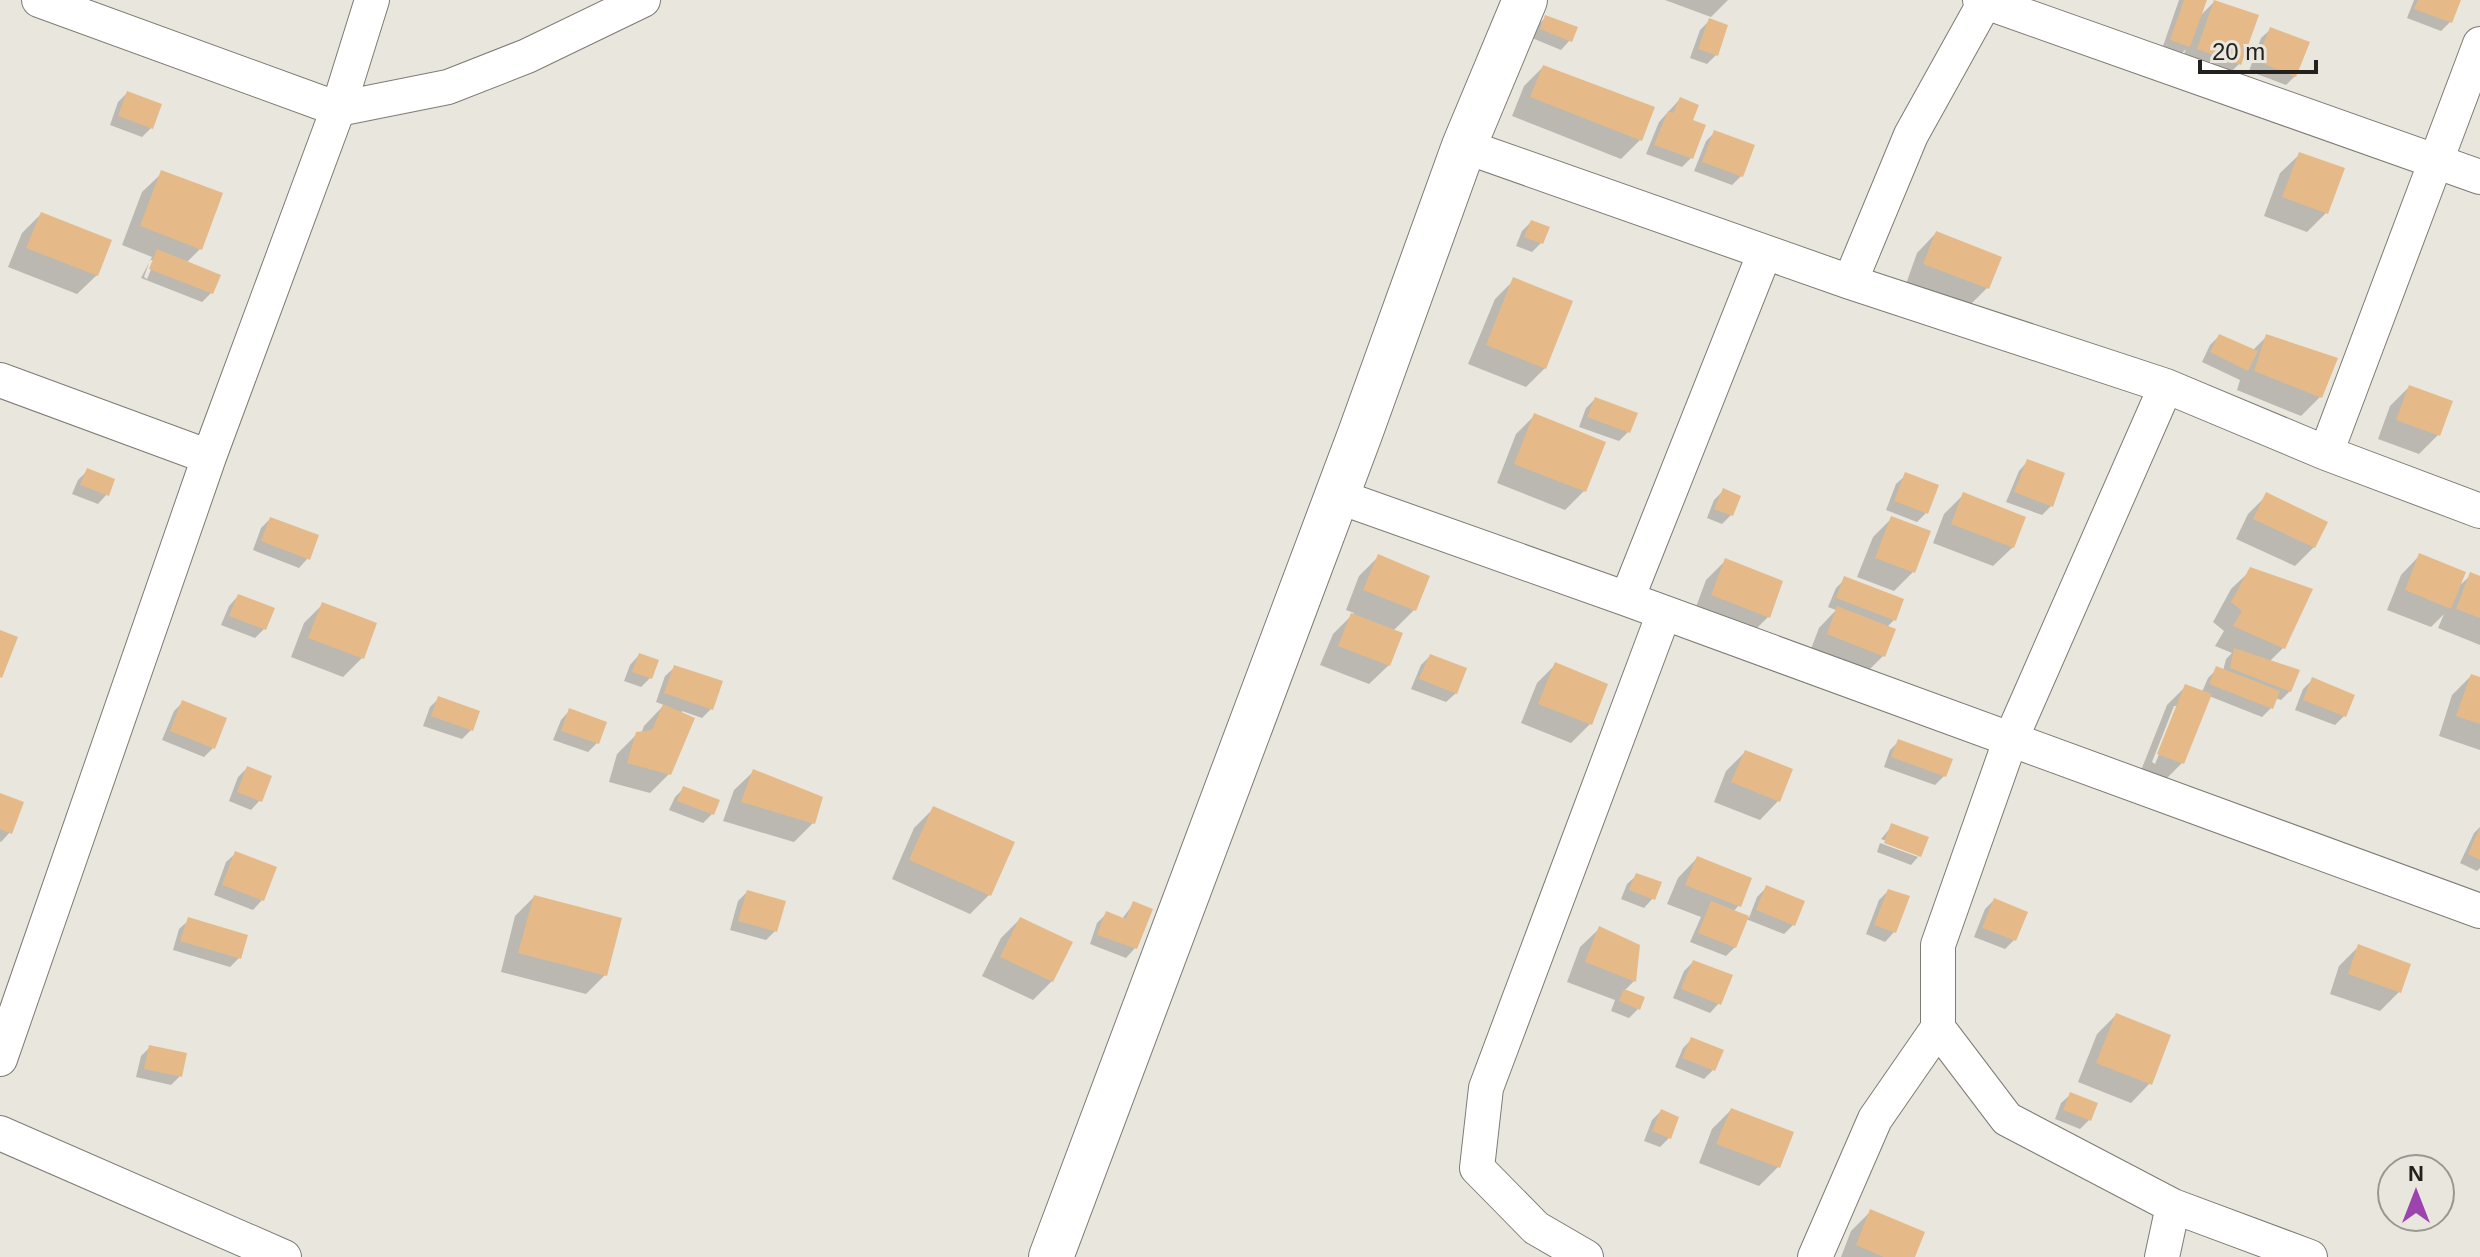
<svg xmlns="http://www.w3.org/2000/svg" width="2480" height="1257" font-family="Helvetica,sans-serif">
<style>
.shadow{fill:#0003;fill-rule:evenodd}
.building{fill:#e5ba88}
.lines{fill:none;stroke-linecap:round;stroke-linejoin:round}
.minor-casing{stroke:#7d7b73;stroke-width:36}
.tertiary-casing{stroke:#7d7b73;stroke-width:46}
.minor{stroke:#fff;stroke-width:34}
.tertiary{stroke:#fff;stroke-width:44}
</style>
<rect width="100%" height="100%" fill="#e9e6de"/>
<path class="shadow" d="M 1665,0 L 1728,0 L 1711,17 Z
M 2179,0 L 2205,0 L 2198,18 L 2215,1 L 2239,64 L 2220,83 L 2179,68 L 2186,49 L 2180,55 L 2162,49 Z
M 2414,0 L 2459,0 L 2450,22 L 2441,31 L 2407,18 Z
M 1546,17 L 1570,40 L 1561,50 L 1532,38 L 1537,26 Z
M 1709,21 L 1716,55 L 1707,64 L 1690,58 L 1700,30 Z
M 2271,29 L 2295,76 L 2286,85 L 2249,71 L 2261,38 Z
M 1543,67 L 1640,140 L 1621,159 L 1512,116 L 1524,86 Z
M 127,93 L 151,128 L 142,137 L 110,125 L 118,102 Z
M 1680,99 L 1691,122 L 1704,127 L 1691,158 L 1682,167 L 1646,154 L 1659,122 Z
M 1715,132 L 1741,176 L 1732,185 L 1694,171 L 1706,141 Z
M 2300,154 L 2326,213 L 2307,232 L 2264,216 L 2280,173 Z
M 162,173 L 200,249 L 186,263 L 211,293 L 202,302 L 141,278 L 152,257 L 122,245 L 142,192 ZM 150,260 L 155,260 L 147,279 L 144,277 Z
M 41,214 L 97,275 L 77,294 L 8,267 L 22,233 Z
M 1531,222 L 1541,243 L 1532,252 L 1516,246 L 1522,231 Z
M 1936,233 L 1987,288 L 1968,307 L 1906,284 L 1917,253 Z
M 1514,280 L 1545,368 L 1526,387 L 1468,364 L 1495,299 Z
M 2219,336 L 2252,351 L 2267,336 L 2320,397 L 2301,416 L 2237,390 L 2240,380 L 2202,362 L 2210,345 Z
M 2409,387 L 2438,435 L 2419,454 L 2378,439 L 2390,406 Z
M 1595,399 L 1628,432 L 1619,441 L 1579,427 L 1586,408 Z
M 1535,415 L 1584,491 L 1565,510 L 1497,483 L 1516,434 Z
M 2028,461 L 2051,506 L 2042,515 L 2006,502 L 2019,471 Z
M 88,470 L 107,494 L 98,504 L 72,494 L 78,480 Z
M 1906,475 L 1926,513 L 1917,522 L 1886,510 L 1896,484 Z
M 1723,491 L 1731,515 L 1722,524 L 1707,518 L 1714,500 Z
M 1963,495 L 2013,547 L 1993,566 L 1933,543 L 1944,514 Z
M 2267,495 L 2314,547 L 2295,566 L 2236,539 L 2248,514 Z
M 1892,518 L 1913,572 L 1894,591 L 1857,577 L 1873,537 Z
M 270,519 L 308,558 L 299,568 L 253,550 L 261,528 Z
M 2420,555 L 2458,587 L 2471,575 L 2480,578 L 2480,645 L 2438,628 L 2444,614 L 2431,627 L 2387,610 L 2401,575 Z
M 1378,557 L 1414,610 L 1393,631 L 1389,665 L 1369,684 L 1320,665 L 1333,634 L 1354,613 L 1346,610 L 1359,576 Z
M 1725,561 L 1768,617 L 1749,636 L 1693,615 L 1706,580 Z
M 2251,570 L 2284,647 L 2269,662 L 2290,691 L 2281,700 L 2275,698 L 2271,708 L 2262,717 L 2209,696 L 2182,763 L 2163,782 L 2140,773 L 2167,705 L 2186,686 L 2202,692 L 2208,678 L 2217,669 L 2223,671 L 2226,659 L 2232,653 L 2215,646 L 2224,631 L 2213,622 L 2231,589 ZM 2174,706 L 2179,706 L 2155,764 L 2152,762 Z
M 1845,579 L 1894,620 L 1886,628 L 1883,656 L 1864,675 L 1809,654 L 1819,628 L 1836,610 L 1828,607 L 1836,588 Z
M 238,596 L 264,629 L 255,638 L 221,625 L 229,606 Z
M 323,604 L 362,658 L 343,677 L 291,657 L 304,623 Z
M 639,655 L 650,678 L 641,687 L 624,681 L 630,665 Z
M 1430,656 L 1456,693 L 1446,702 L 1411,689 L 1421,665 Z
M 1556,664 L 1590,724 L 1571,743 L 1521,723 L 1537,683 Z
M 675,667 L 711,709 L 702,718 L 682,711 L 669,774 L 650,793 L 609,782 L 617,754 L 637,734 L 641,734 L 644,726 L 664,705 L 656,702 L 665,676 Z
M 2471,676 L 2480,679 L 2480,750 L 2439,736 L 2452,695 Z
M 2312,680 L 2344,716 L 2335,725 L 2295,710 L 2303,689 Z
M 439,698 L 471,730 L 462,739 L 423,726 L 430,707 Z
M 183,702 L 213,748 L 204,757 L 162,740 L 174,711 Z
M 570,710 L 597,743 L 588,752 L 553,740 L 561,720 Z
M 1899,741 L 1944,776 L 1935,785 L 1884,767 L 1890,750 Z
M 1745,752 L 1779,800 L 1760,820 L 1714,802 L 1726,771 Z
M 247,768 L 260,800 L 251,810 L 229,801 L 238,777 Z
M 754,771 L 813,823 L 794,842 L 723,821 L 734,790 Z
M 684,788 L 712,814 L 703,823 L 669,810 L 675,797 Z
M 0,795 L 10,832 L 1,842 L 0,841 Z
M 934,808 L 989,895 L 970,914 L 892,879 L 914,828 Z
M 1892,826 L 1926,839 L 1918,857 L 1918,853 L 1881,839 Z
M 2480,827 L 2480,868 L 2477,871 L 2460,863 L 2474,833 Z
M 1880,843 L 1918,857 L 1911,865 L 1877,852 Z
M 236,853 L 274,868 L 262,900 L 253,910 L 214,895 L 226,862 Z
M 1697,858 L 1739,905 L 1733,912 L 1749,918 L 1757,897 L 1766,888 L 1793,925 L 1784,934 L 1746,919 L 1735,947 L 1726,956 L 1690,942 L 1701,917 L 1667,904 L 1678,878 Z
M 1637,875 L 1653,898 L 1644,908 L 1621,899 L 1627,884 Z
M 1888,891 L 1908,898 L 1894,932 L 1885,942 L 1866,934 L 1879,900 Z
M 747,892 L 775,931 L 766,940 L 730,930 L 738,901 Z
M 534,897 L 605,975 L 586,994 L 501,972 L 515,916 Z
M 1994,900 L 2014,940 L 2005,949 L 1974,937 L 1985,909 Z
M 1134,903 L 1150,910 L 1135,948 L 1126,958 L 1090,944 L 1097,923 L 1107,913 L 1122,919 Z
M 1020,919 L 1052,981 L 1033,1000 L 982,976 L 1001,938 Z
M 189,920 L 239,958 L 230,967 L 173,950 L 179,929 Z
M 1600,928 L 1634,981 L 1624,991 L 1638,1009 L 1629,1018 L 1611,1011 L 1615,1000 L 1567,982 L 1580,947 Z
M 2358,947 L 2399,992 L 2380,1011 L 2330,994 L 2339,966 Z
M 1693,962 L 1719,1003 L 1710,1013 L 1673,998 L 1684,971 Z
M 2116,1015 L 2150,1083 L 2131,1103 L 2078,1082 L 2097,1034 Z
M 1692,1039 L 1713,1070 L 1704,1079 L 1675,1067 L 1683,1048 Z
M 150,1047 L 180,1076 L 171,1085 L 136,1077 L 141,1056 Z
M 2071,1094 L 2089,1120 L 2080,1129 L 2055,1119 L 2061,1103 Z
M 1731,1110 L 1778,1167 L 1759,1186 L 1699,1163 L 1712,1129 Z
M 1661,1111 L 1669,1138 L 1660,1147 L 1644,1141 L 1652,1120 Z
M 1870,1212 L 1912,1257 L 1841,1257 L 1851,1231 Z"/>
<path class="building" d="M 2184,0 L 2207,0 L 2190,47 L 2170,40 Z
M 2214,0 L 2259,15 L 2241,65 L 2197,49 Z
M 2418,0 L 2461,0 L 2452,23 L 2414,9 Z
M 1545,15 L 1578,27 L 1572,42 L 1540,29 Z
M 1709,18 L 1728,25 L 1718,56 L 1698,49 Z
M 2270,27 L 2310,42 L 2296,77 L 2257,61 Z
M 1543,65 L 1655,107 L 1642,141 L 1530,97 Z
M 127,91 L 162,104 L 153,129 L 118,116 Z
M 1680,97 L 1699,105 L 1693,120 L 1706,125 L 1693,159 L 1654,145 L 1668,111 L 1673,113 Z
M 1714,130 L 1755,145 L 1743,177 L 1702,162 Z
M 2299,152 L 2345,168 L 2328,214 L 2282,197 Z
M 161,170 L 223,193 L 202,250 L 140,226 Z
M 41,212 L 112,240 L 98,276 L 26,248 Z
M 1531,220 L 1550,227 L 1543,244 L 1524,237 Z
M 1936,231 L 2002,257 L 1989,289 L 1923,264 Z
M 157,249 L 221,275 L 213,294 L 149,269 Z
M 1513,277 L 1573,301 L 1546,369 L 1486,345 Z
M 2219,334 L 2258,351 L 2248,371 L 2210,352 Z
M 2266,334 L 2338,358 L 2322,398 L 2254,371 Z
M 2409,385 L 2453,401 L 2440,436 L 2396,420 Z
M 1595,397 L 1638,413 L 1630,433 L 1587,417 Z
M 1534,413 L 1606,442 L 1586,492 L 1514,464 Z
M 2027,459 L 2065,473 L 2053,507 L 2014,492 Z
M 87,468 L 115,479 L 109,496 L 80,485 Z
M 1905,472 L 1939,485 L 1928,514 L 1894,501 Z
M 1723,488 L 1741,496 L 1733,516 L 1714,509 Z
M 1963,492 L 2026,517 L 2014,548 L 1951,524 Z
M 2266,492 L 2328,522 L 2315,548 L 2253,519 Z
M 1891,516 L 1931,531 L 1915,573 L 1875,558 Z
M 270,517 L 319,535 L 310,560 L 261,541 Z
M 2419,553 L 2466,572 L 2451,609 L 2405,590 Z
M 1378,554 L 1430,576 L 1416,611 L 1363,590 Z
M 1725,558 L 1783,581 L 1770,618 L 1711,595 Z
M 2250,567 L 2313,589 L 2285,649 L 2233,626 L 2242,611 L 2231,602 Z
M 2470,572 L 2480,576 L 2480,618 L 2456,609 Z
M 1844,576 L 1904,599 L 1896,621 L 1836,598 Z
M 238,594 L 275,608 L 266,630 L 229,616 Z
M 322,602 L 377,623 L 364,659 L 308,638 Z
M 1837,606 L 1896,629 L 1885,657 L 1827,634 Z
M 1351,613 L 1403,633 L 1390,666 L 1338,646 Z
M 0,630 L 18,637 L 2,678 L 0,677 Z
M 2234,648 L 2300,670 L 2291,692 L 2230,668 Z
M 639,653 L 659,660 L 652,679 L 632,672 Z
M 1430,654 L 1467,668 L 1457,694 L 1419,679 Z
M 1555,662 L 1608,684 L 1592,725 L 1538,704 Z
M 674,665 L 723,681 L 713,710 L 664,693 Z
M 2216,666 L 2280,691 L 2273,709 L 2209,684 Z
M 2471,674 L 2480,677 L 2480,724 L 2456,716 Z
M 2312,677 L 2355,695 L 2346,717 L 2303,700 Z
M 2185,684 L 2212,694 L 2184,764 L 2157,754 Z
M 438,696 L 480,711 L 473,731 L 431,716 Z
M 182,700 L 227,718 L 215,749 L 170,731 Z
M 663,704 L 695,718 L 671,775 L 627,763 L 636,732 L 652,730 Z
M 569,708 L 607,722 L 599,744 L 561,731 Z
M 1898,739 L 1953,759 L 1946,777 L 1891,757 Z
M 1745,750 L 1793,769 L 1780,802 L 1731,782 Z
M 247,766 L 272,776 L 262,802 L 237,792 Z
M 753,769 L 823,797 L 815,824 L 741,802 Z
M 683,786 L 720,800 L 714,815 L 677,801 Z
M 0,793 L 24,802 L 12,834 L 0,829 Z
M 933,806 L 1015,842 L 991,896 L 909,860 Z
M 1891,823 L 1929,837 L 1921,857 L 1884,843 Z
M 2480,827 L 2480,860 L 2468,854 Z
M 235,851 L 277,867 L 264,901 L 222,885 Z
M 1697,856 L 1752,878 L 1741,907 L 1685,885 Z
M 1636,873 L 1662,882 L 1655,900 L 1629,890 Z
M 1766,885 L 1805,901 L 1795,926 L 1756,910 Z
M 1888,889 L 1910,896 L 1896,933 L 1874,925 Z
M 747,890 L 786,901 L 777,932 L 738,921 Z
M 534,895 L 622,918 L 607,976 L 518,953 Z
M 1994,898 L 2028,912 L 2016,941 L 1982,928 Z
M 1133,901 L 1153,909 L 1137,949 L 1097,935 L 1106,911 L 1126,919 Z
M 1711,901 L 1749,916 L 1736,948 L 1698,933 Z
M 188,917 L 248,935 L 241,959 L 180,941 Z
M 1020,917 L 1073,942 L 1053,982 L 1000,957 Z
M 1599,926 L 1640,945 L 1636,982 L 1585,962 Z
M 2358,944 L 2411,964 L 2401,993 L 2348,974 Z
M 1693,960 L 1733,975 L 1721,1005 L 1681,989 Z
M 1624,989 L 1645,997 L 1640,1010 L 1619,1001 Z
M 2116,1013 L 2171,1035 L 2152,1085 L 2096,1063 Z
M 1691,1037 L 1724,1050 L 1715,1071 L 1682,1058 Z
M 149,1045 L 187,1053 L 182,1077 L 144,1069 Z
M 2070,1092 L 2098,1103 L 2091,1121 L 2063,1110 Z
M 1731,1108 L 1794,1132 L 1780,1168 L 1716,1144 Z
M 1661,1109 L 1679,1117 L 1671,1139 L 1652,1131 Z
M 1870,1209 L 1925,1232 L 1915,1257 L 1884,1257 L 1856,1245 Z"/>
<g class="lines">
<g class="minor-casing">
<path id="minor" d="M 39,0 L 338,109 L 448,87 L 527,56 L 643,0
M 1980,0 L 2480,177
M 1464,146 L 1850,282 L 2166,386 L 2326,453 L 2480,511
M 1850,282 L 1911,135 L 1986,0
M 0,380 L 209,457
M 2326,453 L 2480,44
M 1337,496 L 1627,599 L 2480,911
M 1627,599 L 1765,252
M 1938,1028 L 2007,1119 L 2173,1206 L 2310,1257
M 0,1059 L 209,457 L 338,109 L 372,0
M 0,1133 L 284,1257
M 1586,1257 L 1536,1228 L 1477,1168 L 1486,1088 L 1664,613
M 1815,1257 L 1875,1119 L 1938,1028 L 1938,945 L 2010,741 L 2166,386
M 2162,1257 L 2173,1206"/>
</g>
<g class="tertiary-casing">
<path id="tertiary" d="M 1051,1257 L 1360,434 L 1464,146 L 1525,0"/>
</g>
<use href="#minor" class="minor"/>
<use href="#tertiary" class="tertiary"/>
</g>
<g transform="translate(2416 1193)"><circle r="38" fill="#e9e6de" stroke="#999791" stroke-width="2"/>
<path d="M0-6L14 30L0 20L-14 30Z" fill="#9d43ae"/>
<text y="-12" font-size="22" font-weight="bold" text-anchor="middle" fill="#22211e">N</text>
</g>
<path d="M2200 60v12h116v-12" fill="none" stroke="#22211e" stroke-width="4"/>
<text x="2212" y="60" font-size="24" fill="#22211e" stroke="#e9e6de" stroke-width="6" paint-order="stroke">20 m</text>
</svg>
